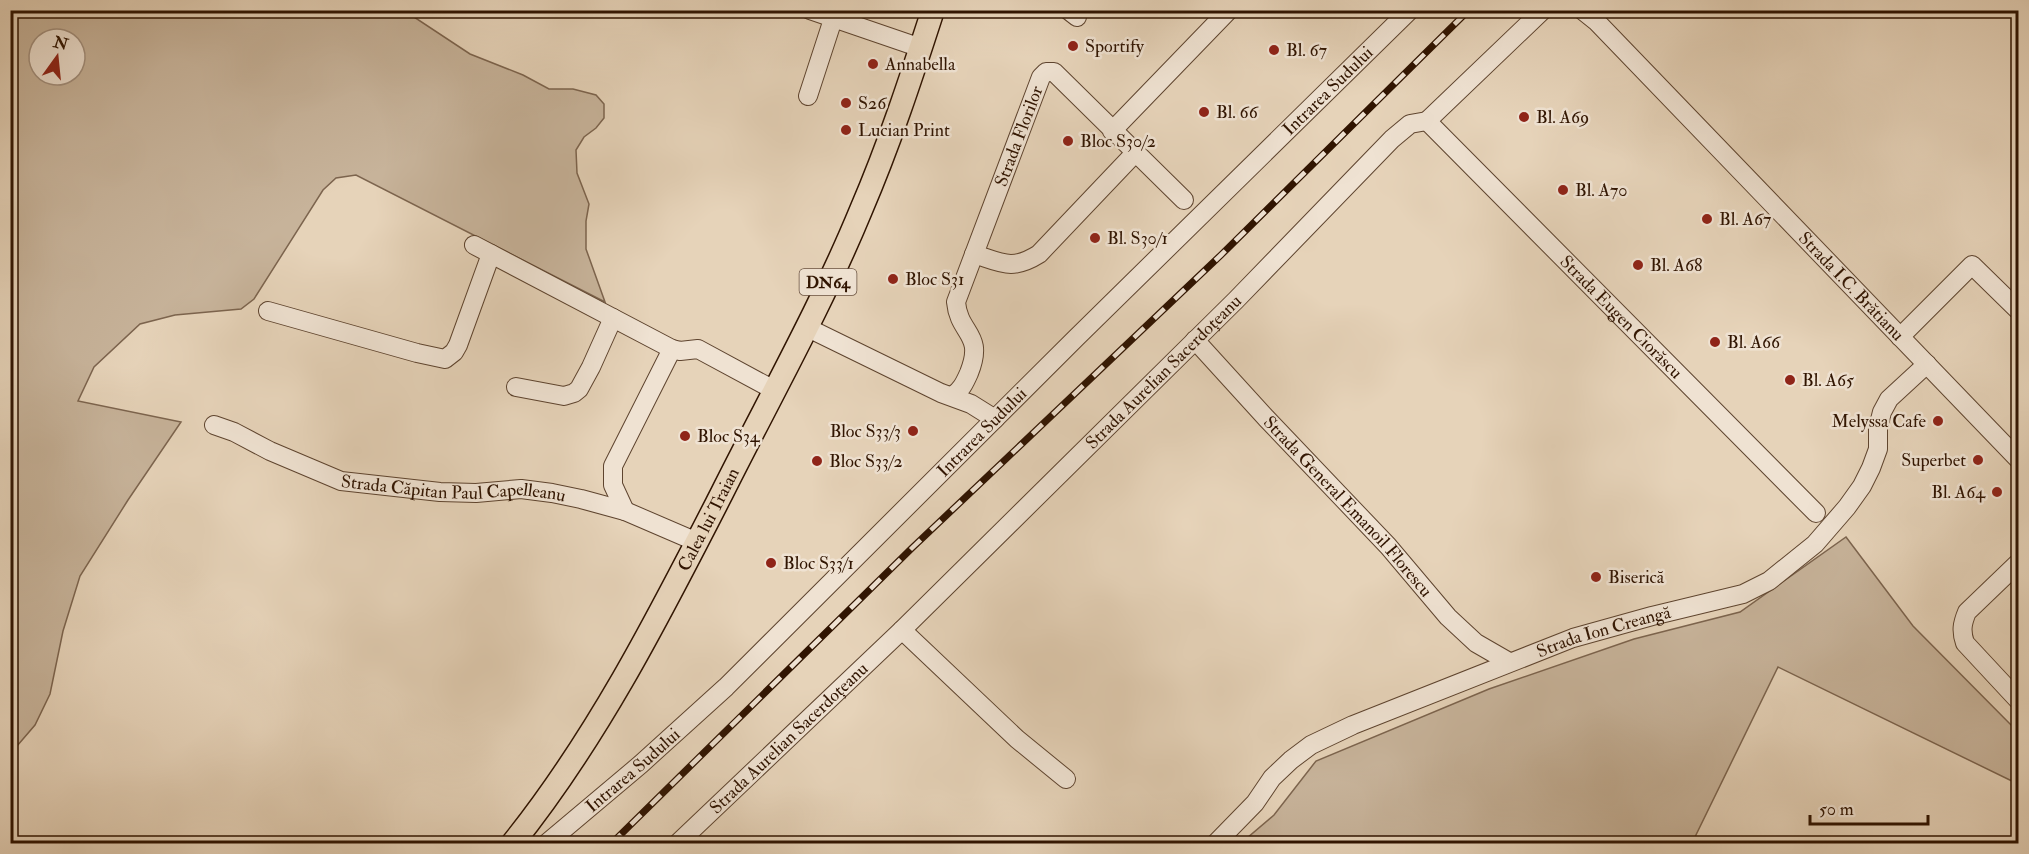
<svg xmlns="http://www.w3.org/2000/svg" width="2029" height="854" font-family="'IM FELL Double Pica',serif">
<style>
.green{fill:#c7b39a;stroke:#7c644e;stroke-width:1.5;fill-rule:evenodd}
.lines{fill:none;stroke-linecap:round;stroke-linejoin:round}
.minor-casing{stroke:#5e442f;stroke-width:20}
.major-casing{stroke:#301401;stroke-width:25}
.minor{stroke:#efe2d2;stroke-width:18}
.major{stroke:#e6d3b9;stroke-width:22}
.rail-casing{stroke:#301401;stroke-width:7}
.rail{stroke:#efe2d2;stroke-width:4.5;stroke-dasharray:14;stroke-linecap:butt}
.poi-dot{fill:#8f2418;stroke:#efe2d2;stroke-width:2}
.labels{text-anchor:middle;stroke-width:5;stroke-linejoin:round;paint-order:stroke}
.shield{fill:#efe2d2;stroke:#695240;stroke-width:1.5}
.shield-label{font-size:16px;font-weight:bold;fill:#301401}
.poi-label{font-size:18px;fill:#301401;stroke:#efe2d2;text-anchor:start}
.street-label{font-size:18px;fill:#301401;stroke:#efe2d2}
</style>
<rect width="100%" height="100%" fill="#e6d3b9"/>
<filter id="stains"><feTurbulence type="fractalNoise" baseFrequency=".00333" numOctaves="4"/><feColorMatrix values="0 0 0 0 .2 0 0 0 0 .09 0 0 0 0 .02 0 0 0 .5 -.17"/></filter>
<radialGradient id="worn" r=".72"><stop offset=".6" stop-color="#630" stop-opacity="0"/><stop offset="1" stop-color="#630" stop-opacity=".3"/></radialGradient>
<path class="green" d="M 106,10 L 405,11 L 470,54 L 523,75 L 549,89 L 573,89 L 596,95 L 604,104 L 604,118 L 596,128 L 584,137 L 576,150 L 577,173 L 589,204 L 586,221 L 586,249 L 605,302 L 356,175 L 336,178 L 323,190 L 254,299 L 241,309 L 175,315 L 140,324 L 94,367 L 78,401 L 181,422 L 128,500 L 80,576 L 63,631 L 50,694 L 35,725 L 11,753 L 11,11 ZM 39,39 L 75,39 L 75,75 L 39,75 Z
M 1846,537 L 1913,626 L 2018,732 L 2018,784 L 1778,667 L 1692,843 L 1240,844 L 1274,815 L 1316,761 L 1489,689 L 1634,639 L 1740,612 Z"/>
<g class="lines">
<g class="minor-casing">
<g id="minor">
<path d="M 810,10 L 921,48"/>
<path d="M 1068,10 L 1077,17"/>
<path id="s1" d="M 1582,10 L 1597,22 L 2018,459"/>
<path d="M 808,96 L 836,10"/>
<path id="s2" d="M 1427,121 L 1816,513"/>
<path d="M 1427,121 L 1543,10"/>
<path d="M 1112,131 L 1229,10"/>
<path d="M 474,245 L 672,349 L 680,351 L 698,349 L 774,390"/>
<path d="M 974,254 C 1002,263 1012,271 1039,254 L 1135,153"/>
<path d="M 268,311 L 417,353 L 445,359 L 454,352 L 458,345 L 491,254"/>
<path d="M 806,327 L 941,393 L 971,404 L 995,419"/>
<path d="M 1900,337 L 1972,265 L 2018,310"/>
<path id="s3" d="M 1195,340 L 1266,418 L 1388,546 L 1448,617 L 1476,643 L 1509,662"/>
<path d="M 516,387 L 564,396 L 574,393 L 579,389 L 591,367 L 613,318"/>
<path id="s4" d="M 952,396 C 961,391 965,382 969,373 C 985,333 959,335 956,302 L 1041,77 L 1046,72 L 1054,72 L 1184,200"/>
<path id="s5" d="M 214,425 L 234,432 L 270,451 L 341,481 L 440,492 L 476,493 L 521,489 L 552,493 L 581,499 L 625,511 L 697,542"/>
<path d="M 625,511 L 613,485 L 613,466 L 672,349"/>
<path d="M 2018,563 L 1967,612 C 1962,624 1961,631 1965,643 L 2018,700"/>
<path d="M 902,630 L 1017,739 L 1066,779"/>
<path id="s6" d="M 546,844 L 641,764 L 726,687 L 1076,338 L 1410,10"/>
<path id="s7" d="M 677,844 L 902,630 L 1236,300 L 1392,139 L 1410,124 L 1427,121"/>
<path id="s8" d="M 1215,844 L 1255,803 L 1272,778 L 1291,760 L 1311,745 L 1353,725 L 1573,638 L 1652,616 L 1743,594 L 1769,581 L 1815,544 L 1847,507 L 1862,486 L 1871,468 L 1878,449 L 1878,428 L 1882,412 L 1889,399 L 1927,364"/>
</g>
</g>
<g class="major-casing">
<g id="major">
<path id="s9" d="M 512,844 C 598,737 660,614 722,493 C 769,399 821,307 861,210 C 889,145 911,78 933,10"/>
</g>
</g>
<use href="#minor" class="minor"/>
<use href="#major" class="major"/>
<g class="rail-casing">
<path id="rail" d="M 611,844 L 912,548 L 1221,255 L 1469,10"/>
</g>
<use href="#rail" class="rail"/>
</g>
<g class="poi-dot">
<circle cx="1073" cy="46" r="6"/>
<circle cx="1274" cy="50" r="6"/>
<circle cx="873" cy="64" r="6"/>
<circle cx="846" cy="103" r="6"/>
<circle cx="1204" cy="112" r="6"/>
<circle cx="1524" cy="117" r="6"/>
<circle cx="846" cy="130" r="6"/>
<circle cx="1068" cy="141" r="6"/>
<circle cx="1563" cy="190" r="6"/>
<circle cx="1707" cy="219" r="6"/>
<circle cx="1095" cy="238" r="6"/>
<circle cx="1638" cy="265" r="6"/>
<circle cx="893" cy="279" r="6"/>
<circle cx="1715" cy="342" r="6"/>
<circle cx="1790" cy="380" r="6"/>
<circle cx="1938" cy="421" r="6"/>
<circle cx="913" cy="431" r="6"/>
<circle cx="685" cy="436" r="6"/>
<circle cx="1978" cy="460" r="6"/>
<circle cx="817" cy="461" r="6"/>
<circle cx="1997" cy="492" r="6"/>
<circle cx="771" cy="563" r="6"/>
<circle cx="1596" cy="577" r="6"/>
</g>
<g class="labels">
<rect class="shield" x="799.5" y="269" width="57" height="26" rx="4.5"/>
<g class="shield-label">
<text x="828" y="288">DN64</text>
</g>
<g class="poi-label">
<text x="1085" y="52">Sportify</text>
<text x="1286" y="56">Bl. 67</text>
<text x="885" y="70">Annabella</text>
<text x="858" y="109">S26</text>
<text x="1216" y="118">Bl. 66</text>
<text x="1536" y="123">Bl. A69</text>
<text x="858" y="136">Lucian Print</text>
<text x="1080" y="147">Bloc S30/2</text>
<text x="1575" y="196">Bl. A70</text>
<text x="1719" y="225">Bl. A67</text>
<text x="1107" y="244">Bl. S30/1</text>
<text x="1650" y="271">Bl. A68</text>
<text x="905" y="285">Bloc S31</text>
<text x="1727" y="348">Bl. A66</text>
<text x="1802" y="386">Bl. A65</text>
<text x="1926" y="427" text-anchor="end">Melyssa Cafe</text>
<text x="901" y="437" text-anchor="end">Bloc S33/3</text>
<text x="697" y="442">Bloc S34</text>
<text x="1966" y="466" text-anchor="end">Superbet</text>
<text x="829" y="467">Bloc S33/2</text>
<text x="1985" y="498" text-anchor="end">Bl. A64</text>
<text x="783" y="569">Bloc S33/1</text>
<text x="1608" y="583">Biserică</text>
</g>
<g class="street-label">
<text dy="6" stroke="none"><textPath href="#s6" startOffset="1086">Intrarea Sudului</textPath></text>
<text dy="6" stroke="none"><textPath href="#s4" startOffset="282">Strada Florilor</textPath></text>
<text dy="6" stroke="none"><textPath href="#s1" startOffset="386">Strada I.C. Brătianu</textPath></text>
<text dy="6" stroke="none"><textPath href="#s2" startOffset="276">Strada Eugen Ciorăscu</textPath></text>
<text dy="6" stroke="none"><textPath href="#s7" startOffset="678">Strada Aurelian Sacerdoțeanu</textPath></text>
<text dy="6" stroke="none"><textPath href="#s6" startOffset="600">Intrarea Sudului</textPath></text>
<text dy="6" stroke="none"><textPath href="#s5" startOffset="252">Strada Căpitan Paul Capelleanu</textPath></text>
<text dy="6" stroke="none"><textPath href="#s3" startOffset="226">Strada General Emanoil Florescu</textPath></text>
<text dy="6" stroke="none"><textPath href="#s9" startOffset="380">Calea lui Traian</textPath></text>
<text dy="6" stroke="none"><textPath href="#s8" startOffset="453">Strada Ion Creangă</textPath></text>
<text dy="6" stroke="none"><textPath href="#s7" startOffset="154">Strada Aurelian Sacerdoțeanu</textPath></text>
<text dy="6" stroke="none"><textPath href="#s6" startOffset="114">Intrarea Sudului</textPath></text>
</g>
</g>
<rect width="2029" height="854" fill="none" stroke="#e6d3b9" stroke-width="36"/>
<rect x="12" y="12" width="2005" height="830" fill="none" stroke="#301401" stroke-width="3"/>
<rect x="18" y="18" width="1993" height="818" fill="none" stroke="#301401" stroke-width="1.5"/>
<g transform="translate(57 57) rotate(15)"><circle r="28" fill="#efe2d2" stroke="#a3907e" stroke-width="1.5"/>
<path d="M0-4.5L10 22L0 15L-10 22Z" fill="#8f2418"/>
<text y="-9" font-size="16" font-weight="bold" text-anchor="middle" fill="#301401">N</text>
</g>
<path d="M1810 815v9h118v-9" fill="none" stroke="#301401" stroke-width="3"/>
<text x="1819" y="815" font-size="18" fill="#301401" stroke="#efe2d2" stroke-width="4.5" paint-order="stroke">50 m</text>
<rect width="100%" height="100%" filter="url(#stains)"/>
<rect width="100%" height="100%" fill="url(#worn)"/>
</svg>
